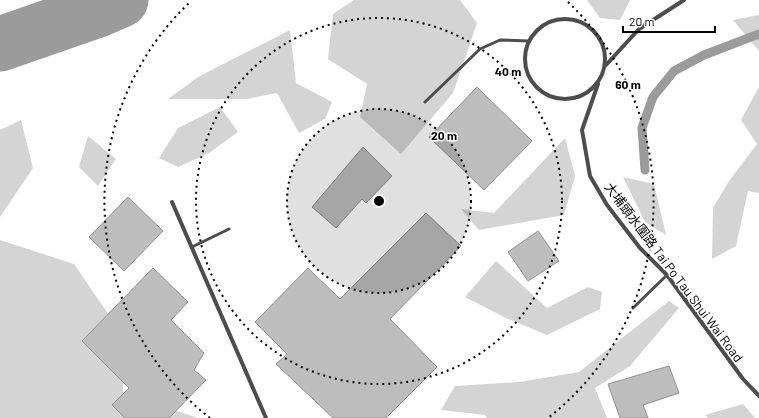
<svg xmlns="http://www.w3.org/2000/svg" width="759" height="418" font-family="Barlow,'Noto Sans TC',sans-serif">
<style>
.green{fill:#d4d4d4}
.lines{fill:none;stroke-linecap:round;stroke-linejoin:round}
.stream{stroke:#9b9b9b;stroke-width:9}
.river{stroke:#9b9b9b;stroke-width:55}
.building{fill:#bdbdbd;stroke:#919191}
.service{stroke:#4d4d4d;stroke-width:3}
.minor{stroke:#4d4d4d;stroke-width:4}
.ring{fill:none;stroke:#000;stroke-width:2;stroke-dasharray:2 4}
.labels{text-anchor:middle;stroke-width:3;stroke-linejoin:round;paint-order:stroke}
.street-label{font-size:13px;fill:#000;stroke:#fff}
.centre{fill:#000;stroke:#fff;stroke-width:2}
.ring-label{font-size:12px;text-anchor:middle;font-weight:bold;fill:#000;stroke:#fff;stroke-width:3;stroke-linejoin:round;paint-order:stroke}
</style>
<rect width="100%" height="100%" fill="#fff"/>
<path class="green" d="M 354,0 L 460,0 L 477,23 L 453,93 L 401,154 L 360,117 L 367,84 L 328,59 L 333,14 Z
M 587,0 L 630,0 L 620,20 L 600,18 Z
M 759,15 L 759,51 L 733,20 Z
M 290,30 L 296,83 L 332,102 L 325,119 L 299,133 L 277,93 L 247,99 L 168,99 L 198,77 Z
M 759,87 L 759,193 L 748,191 L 736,246 L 712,259 L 713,208 L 729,181 L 757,144 L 741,120 Z
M 220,107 L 238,132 L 209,153 L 178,167 L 159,158 L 178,128 Z
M 21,120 L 33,168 L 0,217 L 0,130 Z
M 88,136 L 116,159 L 98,186 L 79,167 Z
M 565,138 L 575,176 L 564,215 L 479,230 L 461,209 L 494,213 Z
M 623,177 L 654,184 L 666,235 L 645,222 Z
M 0,240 L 74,264 L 124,337 L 123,393 L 198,418 L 0,418 Z
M 496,261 L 547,308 L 588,287 L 602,292 L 600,309 L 547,335 L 506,318 L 465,297 Z
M 669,301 L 679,308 L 630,366 L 595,388 L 607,418 L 487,418 L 485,415 L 441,410 L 455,386 L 519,382 L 579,372 Z
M 743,404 L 755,418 L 708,418 L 705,415 Z"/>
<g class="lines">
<path class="stream" d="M 645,170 L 642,128 L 653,97 L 674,71 L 704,55 L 759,34"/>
<path class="river" d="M 0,44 L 98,10 L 121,0"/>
</g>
<path class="building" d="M 477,87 L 532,141 L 484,190 L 429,137 Z
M 363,147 L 392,176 L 366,203 L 362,199 L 336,228 L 312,207 Z
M 128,197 L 163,231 L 124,271 L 89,237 Z
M 426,213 L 461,246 L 390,319 L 437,367 L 386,418 L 333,418 L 276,364 L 287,354 L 255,322 L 308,268 L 340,299 Z
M 538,231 L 559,261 L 528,281 L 508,252 Z
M 153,268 L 188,302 L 171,320 L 204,353 L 194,370 L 206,380 L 169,418 L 125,418 L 112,405 L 129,388 L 82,341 Z
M 669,366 L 679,393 L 643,405 L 648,418 L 620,418 L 608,384 Z"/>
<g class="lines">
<path class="service" d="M 425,102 L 480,49 L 500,40 L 529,41
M 192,247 L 229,229
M 633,308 L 667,275"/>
<path class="minor" d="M525 59a40 40 0 1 1 80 0a40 40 0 1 1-80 0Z
M 606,65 L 639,29 L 684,0
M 598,84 L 582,130 L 590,176 L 607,205 L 640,248 L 667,275 L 743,379 L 759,396
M 172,202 L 266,418"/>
</g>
<circle cx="379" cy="201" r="92" fill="#000" fill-opacity=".12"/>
<g class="ring">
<circle cx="379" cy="201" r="92"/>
<circle cx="379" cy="201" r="183"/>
<path d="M210 418A275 275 0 0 1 190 2M568 2A275 275 0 0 1 548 418"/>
</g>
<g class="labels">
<g class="street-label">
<text transform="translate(674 272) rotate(53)" y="5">大埔頭水圍路 Tai Po Tau Shui Wai Road</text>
</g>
</g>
<circle cx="379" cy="201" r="6" class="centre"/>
<g class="ring-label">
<text x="508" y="76">40 m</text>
<text x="628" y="89">60 m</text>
<text x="444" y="140">20 m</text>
</g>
<path d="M623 26v6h92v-6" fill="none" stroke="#000000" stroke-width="2"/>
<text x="629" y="26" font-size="12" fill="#000000" stroke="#ffffff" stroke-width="3" paint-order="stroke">20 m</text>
</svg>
